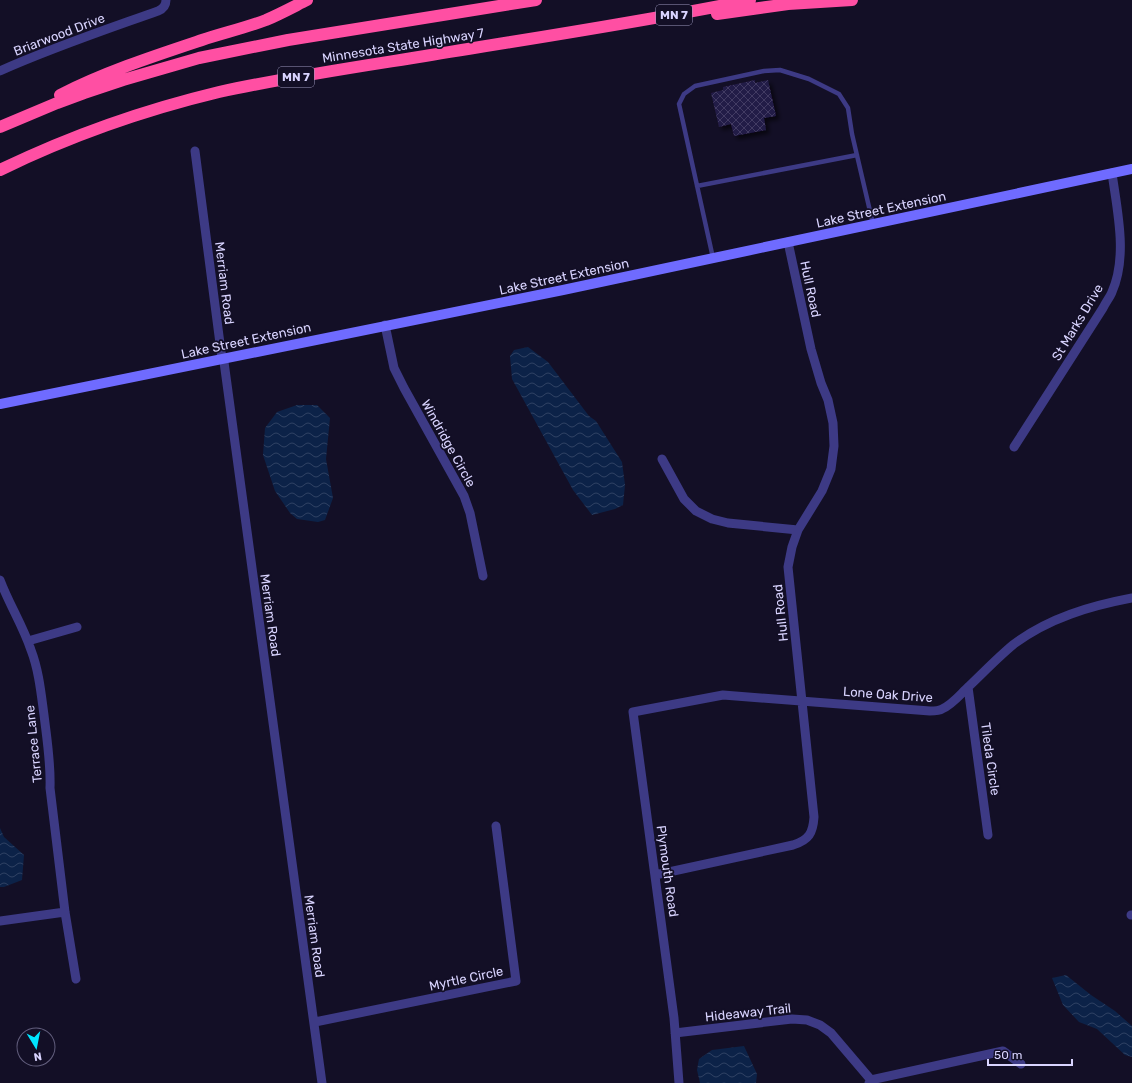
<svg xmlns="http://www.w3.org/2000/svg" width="1132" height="1083" font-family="Rubik,sans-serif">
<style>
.water{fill:url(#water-waves)}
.building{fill:url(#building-cross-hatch);filter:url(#shadow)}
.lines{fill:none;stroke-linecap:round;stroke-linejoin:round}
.lane{stroke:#3d3a85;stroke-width:4.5}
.street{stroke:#3d3a85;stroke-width:9}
.secondary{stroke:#6f6bff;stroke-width:10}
.highway{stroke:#ff4fa3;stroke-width:12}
.labels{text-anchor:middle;stroke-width:3.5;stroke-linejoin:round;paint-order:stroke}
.shield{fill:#130f26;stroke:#9e99be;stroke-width:1}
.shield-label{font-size:12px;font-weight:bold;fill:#d9d4ff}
.street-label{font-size:13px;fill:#d9d4ff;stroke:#130f26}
</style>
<defs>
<pattern id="water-waves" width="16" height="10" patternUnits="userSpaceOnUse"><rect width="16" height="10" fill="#0c2248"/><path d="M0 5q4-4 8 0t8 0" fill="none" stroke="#2f4163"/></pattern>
<pattern id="building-cross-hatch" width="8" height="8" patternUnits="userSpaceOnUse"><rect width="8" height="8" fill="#241b47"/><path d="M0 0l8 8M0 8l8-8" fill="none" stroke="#433b63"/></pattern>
<filter id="shadow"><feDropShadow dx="3.5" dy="3.5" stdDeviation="2" flood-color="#0009"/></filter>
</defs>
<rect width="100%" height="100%" fill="#130f26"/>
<path class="water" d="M 528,347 L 548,362 L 589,416 L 596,421 L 622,462 L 625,485 L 623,505 L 615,509 L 592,515 L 573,490 L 512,379 L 510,356 L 514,350 Z
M 297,405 L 317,405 L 330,418 L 326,459 L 333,498 L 325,520 L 318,522 L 297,519 L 290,513 L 275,491 L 263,455 L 265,428 L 277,412 Z
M 0,828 L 4,837 L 24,855 L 22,880 L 4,887 L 0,887 Z
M 1066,975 L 1091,995 L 1115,1011 L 1132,1026 L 1132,1057 L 1125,1055 L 1097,1029 L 1079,1022 L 1063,1005 L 1052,978 Z
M 744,1046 L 757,1074 L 756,1083 L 700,1083 L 697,1070 L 699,1059 L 712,1050 Z"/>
<path class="building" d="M 755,80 L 755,83 L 768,80 L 776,116 L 764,118 L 766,130 L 734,136 L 731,124 L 719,127 L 711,93 L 723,90 L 723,87 Z"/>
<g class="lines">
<path class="lane" d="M 697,186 L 857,155
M 713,258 L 679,104 L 684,94 L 695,86 L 764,71 L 780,70 L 809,79 L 839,94 L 848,108 L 852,134 L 873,224"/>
<path class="street" d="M 0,71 C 51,48 105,30 158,11 C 163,9 166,6 166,0
M 195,151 L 222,359 L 224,362 L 322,1083
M 385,325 L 394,368 L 404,388 L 464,496 L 470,513 L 483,576
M 1014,447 L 1103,308 C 1106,302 1110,297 1112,292 C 1128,256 1117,210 1112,173
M 662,459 L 684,499 L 696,511 L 712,519 L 728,523 L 798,530
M 0,580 C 9,604 23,626 31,650 C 39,671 41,693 44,715 C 47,740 51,764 50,788 L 65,912 L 76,979
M 28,641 L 77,627
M 968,687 L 988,835
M 655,875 L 793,845 C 809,840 813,833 814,817 L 788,567 L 792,547 L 798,530 L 822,491 L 831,469 L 834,446 L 833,423 L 828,400 L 821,383 L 811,349 L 788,242
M 1131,915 L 1132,915
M 0,921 L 65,912
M 315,1022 L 516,981 L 496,826
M 675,1033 L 792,1019 L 807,1020 L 820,1025 L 831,1033 L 871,1080
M 679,1083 L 674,1018 L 633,712 L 723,695 L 930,711 C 934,711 939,711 942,709 C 951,705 958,697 965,690 C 981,675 997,658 1014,644 C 1049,618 1090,606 1132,598
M 869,1083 L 871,1080 L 1003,1051 L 1021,1064"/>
<path class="secondary" d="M 0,404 L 563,290 L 1132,169"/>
<path class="highway" d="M 717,14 L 788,4 L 852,0
M 60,95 C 105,72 154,56 202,40 C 223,33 245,28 266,20 C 280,14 293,7 307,0
M 0,127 L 57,103 L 84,93 L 123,80 L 199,58 L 288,40 L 536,0
M 0,170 C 70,136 144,110 219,92 C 287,77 356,67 425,56 C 533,38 642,22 750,0"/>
</g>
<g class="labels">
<g class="shield">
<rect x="656" y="5" width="36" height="20" rx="3"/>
<rect x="278" y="67" width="36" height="20" rx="3"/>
</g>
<g class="shield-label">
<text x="674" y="19">MN 7</text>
<text x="296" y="81">MN 7</text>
</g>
<g class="street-label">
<text transform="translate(59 34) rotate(-21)" y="5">Briarwood Drive</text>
<text transform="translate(403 45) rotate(-9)" y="5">Minnesota State Highway 7</text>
<text transform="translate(881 209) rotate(-12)" y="5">Lake Street Extension</text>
<text transform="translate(564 276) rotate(-12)" y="5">Lake Street Extension</text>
<text transform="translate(225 283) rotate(83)" y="5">Merriam Road</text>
<text transform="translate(811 289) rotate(78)" y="5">Hull Road</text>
<text transform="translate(1077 322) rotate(-59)" y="5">St Marks Drive</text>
<text transform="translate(246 340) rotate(-12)" y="5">Lake Street Extension</text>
<text transform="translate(449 443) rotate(61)" y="5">Windridge Circle</text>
<text transform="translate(780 613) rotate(-96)" y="5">Hull Road</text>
<text transform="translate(271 615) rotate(82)" y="5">Merriam Road</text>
<text transform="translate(888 694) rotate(4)" y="5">Lone Oak Drive</text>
<text transform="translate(33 744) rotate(-96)" y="5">Terrace Lane</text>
<text transform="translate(991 759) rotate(82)" y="5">Tileda Circle</text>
<text transform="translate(668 871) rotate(82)" y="5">Plymouth Road</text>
<text transform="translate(315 936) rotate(82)" y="5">Merriam Road</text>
<text transform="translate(466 978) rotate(-12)" y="5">Myrtle Circle</text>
<text transform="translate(748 1012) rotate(-6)" y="5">Hideaway Trail</text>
</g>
</g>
<g transform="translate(36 1047) rotate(170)"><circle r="19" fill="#130f26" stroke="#625e7d"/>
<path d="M0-3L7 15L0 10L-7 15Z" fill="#00e5ff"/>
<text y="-6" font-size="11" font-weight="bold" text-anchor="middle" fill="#d9d4ff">N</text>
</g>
<path d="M988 1059v6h84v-6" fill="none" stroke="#d9d4ff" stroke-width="2"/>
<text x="994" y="1059" font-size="12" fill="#d9d4ff" stroke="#130f26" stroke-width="3" paint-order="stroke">50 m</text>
</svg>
